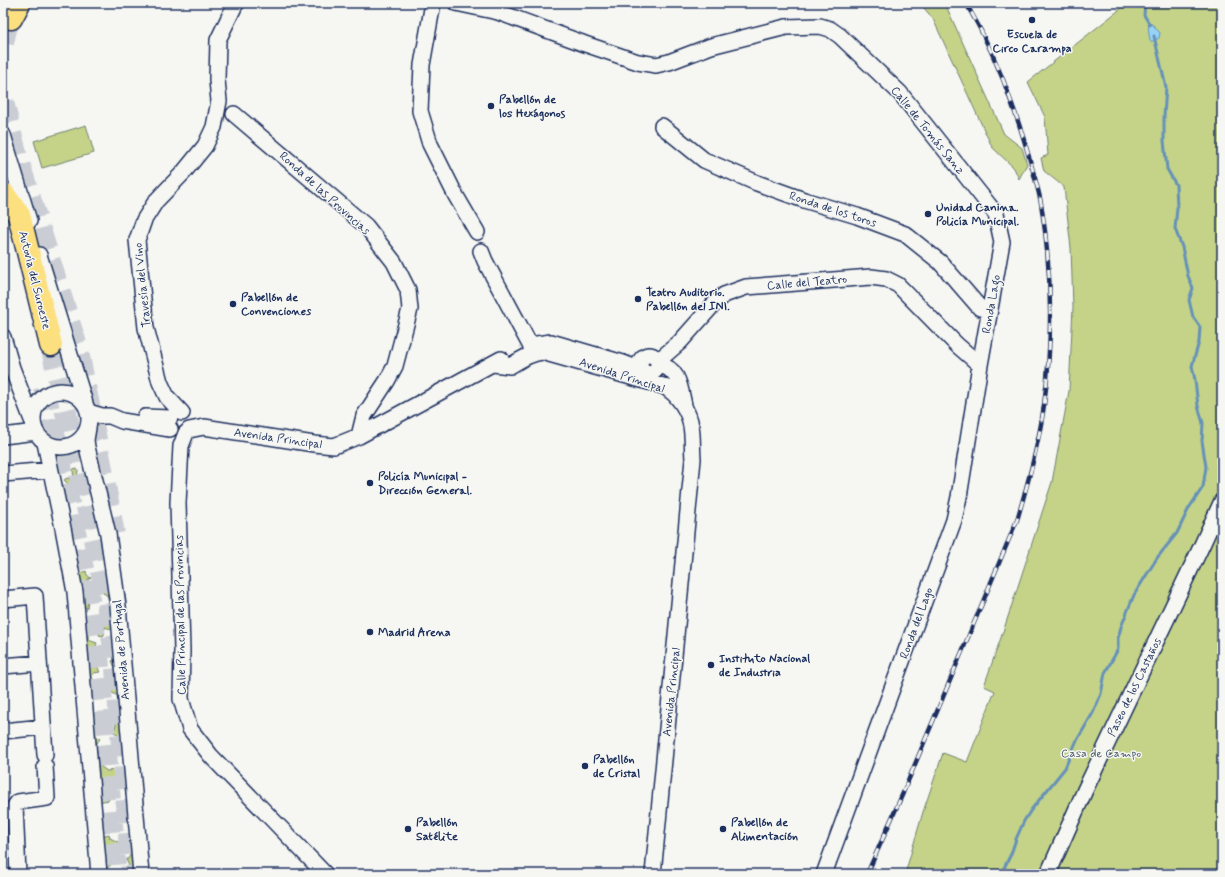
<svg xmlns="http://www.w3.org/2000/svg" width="1225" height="877" font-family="Mynerve,sans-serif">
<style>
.green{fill:#c4d387;stroke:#708172}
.water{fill:#97d3f7;stroke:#6591ba}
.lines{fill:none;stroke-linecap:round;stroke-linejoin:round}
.stream{stroke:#6591ba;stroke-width:3}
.highway-tunnel{stroke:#caced4;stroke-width:22;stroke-dasharray:22 11;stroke-linecap:butt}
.minor-casing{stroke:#1b2f5e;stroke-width:18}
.highway-casing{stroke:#1b2f5e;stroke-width:25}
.minor{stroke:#f6f6f2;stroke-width:15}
.highway{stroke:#fce080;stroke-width:22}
.rail-casing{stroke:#1b2f5e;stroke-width:4.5}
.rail{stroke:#f6f6f2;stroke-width:3;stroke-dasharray:9;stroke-linecap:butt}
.poi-dot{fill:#1b2f5e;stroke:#f6f6f2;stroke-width:1.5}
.labels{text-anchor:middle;stroke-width:3;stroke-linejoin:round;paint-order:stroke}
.poi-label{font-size:12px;font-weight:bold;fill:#1b2f5e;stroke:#f6f6f2;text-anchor:start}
.street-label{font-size:12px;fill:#1b2f5e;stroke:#f6f6f2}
.park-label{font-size:12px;fill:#455868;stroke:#f6f6f2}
</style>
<rect width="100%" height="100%" fill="#f6f6f2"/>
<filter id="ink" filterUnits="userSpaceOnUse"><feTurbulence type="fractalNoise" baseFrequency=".025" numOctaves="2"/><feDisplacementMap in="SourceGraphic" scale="8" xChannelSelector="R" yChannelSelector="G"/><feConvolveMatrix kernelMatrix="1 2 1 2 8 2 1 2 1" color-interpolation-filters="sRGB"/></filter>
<g filter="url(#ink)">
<path class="green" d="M 920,3 L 944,3 L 947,8 L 1004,134 L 1022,148 L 1027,164 L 1019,179 L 1014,168 L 992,147 L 933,19 Z
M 1128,3 L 1222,3 L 1222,874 L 905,874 L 923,812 L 943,753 L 967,762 L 995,691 L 984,686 L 1004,629 L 1052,482 L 1069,391 L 1073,307 L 1071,248 L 1064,187 L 1044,171 L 1041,158 L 1048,155 L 1045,117 L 1028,82 Z
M 86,125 L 94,153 L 42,168 L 34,141 Z
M 75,468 L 78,470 L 77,478 L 85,475 L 87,478 L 82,483 L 86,486 L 86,488 L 81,488 L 81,493 L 78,496 L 76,495 L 75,493 L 78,486 L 68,484 L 64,480 L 67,478 L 74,480 L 73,470 Z
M 108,570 L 111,602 L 109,603 L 107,595 L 103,593 C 107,588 110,582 102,580 L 104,576 L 102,572 Z
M 76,571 L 81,573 L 86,571 L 87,575 L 91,578 L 88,579 C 87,584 89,586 93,588 L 92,592 L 94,596 L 88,600 L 87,608 L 81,607 Z
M 100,612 L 104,612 L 105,614 L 109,613 L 112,614 L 113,619 L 109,622 L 112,624 L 113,630 L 105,627 L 104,635 L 103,636 L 99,635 L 99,626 L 95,626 L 92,624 L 94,620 L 97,620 L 97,613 Z
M 89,635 L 89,639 L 91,641 L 97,643 L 95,648 L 103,659 L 98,662 L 97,666 L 100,672 L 94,673 L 92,676 L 93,680 L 99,685 C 94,688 92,694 94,699 L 90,699 L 86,636 Z
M 119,658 L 124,750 L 121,750 C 124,741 121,734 113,732 C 116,727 117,723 115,718 L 110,717 L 112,710 L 112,704 L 115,705 L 118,703 L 119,700 L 118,696 L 109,691 L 113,688 L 114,682 L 109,678 C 118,674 115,667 112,661 Z
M 91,720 L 98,722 C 94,729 93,734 100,739 C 93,746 98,754 104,759 L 100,762 L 101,767 L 107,771 L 116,770 L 115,779 L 117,782 L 113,782 C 107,787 104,792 109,800 L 103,801 L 98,804 Z
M 102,834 L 106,835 L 109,834 L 110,838 L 120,843 L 116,855 L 114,857 L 110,859 L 109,862 L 112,864 L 107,868 L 107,874 L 104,874 Z
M 135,844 L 137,874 L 121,874 L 120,871 L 126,872 L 128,870 L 129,866 L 126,859 L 128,859 C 131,854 132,851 129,847 Z"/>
<path class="water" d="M 1148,22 L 1153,25 L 1160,33 L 1159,38 L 1151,42 C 1148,35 1149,29 1148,22 Z"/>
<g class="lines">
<path class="stream" d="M 1145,3 L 1144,15 L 1150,25
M 1001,874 L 1011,854 L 1016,839 L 1024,821 L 1031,810 L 1065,768 L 1076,742 L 1093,713 L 1101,694 L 1105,673 L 1118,649 L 1118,638 L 1121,627 L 1134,595 L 1157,558 L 1177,533 L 1189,508 L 1203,487 L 1206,467 L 1202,441 L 1203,423 L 1198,406 L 1195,380 L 1192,366 L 1199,342 L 1200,327 L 1193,317 L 1189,300 L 1193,288 L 1188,276 L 1182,247 L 1175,229 L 1177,208 L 1176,185 L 1167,169 L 1164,141 L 1164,116 L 1166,87 L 1154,36"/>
<path class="highway-tunnel" d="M 3,43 L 6,29 L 11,18
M 3,102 L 17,157 L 77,347 L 101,464 L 114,534
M 51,345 L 104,584 L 115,655 L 132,874
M 44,387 L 87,587 L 98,656 L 116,874"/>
<g class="minor-casing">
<path id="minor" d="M 433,3 L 422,65 L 420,111 L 430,144 L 456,196 L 477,232
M 456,3 L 498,12 L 585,44 L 638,62 L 656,65 L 669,62 L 711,46 L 786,27 L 820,26 L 830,29 L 840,36 L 900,93 L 996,214 L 1002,242 L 980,365 L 959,497 L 954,520 L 824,874
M 234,114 L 366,226 L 394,262 L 408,290 L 410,309 L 395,366 L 387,381 L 364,416 L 359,436
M 662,126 L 704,160 L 757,183 L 804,200 L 857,216 L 905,234 L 940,262 L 980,308 L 989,310
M 3,135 L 29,221
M 481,251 L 485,261 L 530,345
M 39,255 L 85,403
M 3,337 L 12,368 L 32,420
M 530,345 L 551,342 L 623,363 L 636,368
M640 364a9 9 0 1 1 18 0a9 9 0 1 1-18 0Z
M 658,361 L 680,342 L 712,306 L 724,295 L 746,287 L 871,277 L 886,279 L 898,285 L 957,345 L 980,365
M 493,364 L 510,366 C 520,360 530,353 542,352 L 663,386 C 677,393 689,411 691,426 C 693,437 692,448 693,459 L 653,874
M 659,365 C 679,368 680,388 684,405
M33 419a28 28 0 1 1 56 0a28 28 0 1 1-56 0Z
M 88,412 L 102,416 L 110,416 L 122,421 L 170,429
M 182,413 L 167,397 L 160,382 L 146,328 L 137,240 L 144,220 L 156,201 L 183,173 L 205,146 L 214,127 L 219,101 L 217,80 L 218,40 L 235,5 L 237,3
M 145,417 L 170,418
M 88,428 L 86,440 L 87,447 L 108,534 L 118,606 L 141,874
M 189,430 L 204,427 L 314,444 L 334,446 L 359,436 L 501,359
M 186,433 L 181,446 L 178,503 L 182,650 L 181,699 L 190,729 L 211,756 L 325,874
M 3,436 L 36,432
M 45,443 L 63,528 L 75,592 L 99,874
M 3,474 L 50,470
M 3,599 L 35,596 L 45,755
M 3,666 L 39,663
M 3,731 L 43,727
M 18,874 L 15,806 L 18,802 L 47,798 L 45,766
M 1048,874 L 1085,790 L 1202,545 L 1222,501"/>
</g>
<g class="highway-casing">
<path id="highway" d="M 11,18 L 19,3
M 3,193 L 19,215 L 51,345"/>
</g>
<use href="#minor" class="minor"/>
<use href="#highway" class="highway"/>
<g class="rail-casing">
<path id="rail" d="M 867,874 L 903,793 L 1017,520 C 1028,483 1039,444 1044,405 C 1053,338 1052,270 1041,203 C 1039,192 1036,182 1033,171 C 1027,150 1021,128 1013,107 C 1001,71 985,36 966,3"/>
</g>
<use href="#rail" class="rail"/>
</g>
</g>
<g class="poi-dot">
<circle cx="1032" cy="20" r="4"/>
<circle cx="491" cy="106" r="4"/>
<circle cx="928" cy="214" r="4"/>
<circle cx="638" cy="299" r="4"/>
<circle cx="233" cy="304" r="4"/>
<circle cx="370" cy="483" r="4"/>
<circle cx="370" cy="632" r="4"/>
<circle cx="711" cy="665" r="4"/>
<circle cx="585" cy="766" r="4"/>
<circle cx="408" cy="829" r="4"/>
<circle cx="723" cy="829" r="4"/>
</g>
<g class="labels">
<g class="poi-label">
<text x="1032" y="38" text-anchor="middle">Escuela de<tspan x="1032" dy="14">Circo Carampa</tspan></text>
<text x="499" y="103">Pabellón de<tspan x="499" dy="14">los Hexágonos</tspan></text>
<text x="936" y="211">Unidad Canina.<tspan x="936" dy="14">Policía Municipal.</tspan></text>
<text x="646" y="296">Teatro Auditorio.<tspan x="646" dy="14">Pabellón del INI.</tspan></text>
<text x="241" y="301">Pabellón de<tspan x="241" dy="14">Convenciones</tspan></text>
<text x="378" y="480">Policía Municipal -<tspan x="378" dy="14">Dirección General.</tspan></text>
<text x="378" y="636">Madrid Arena</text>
<text x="719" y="662">Instituto Nacional<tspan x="719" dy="14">de Industria</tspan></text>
<text x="593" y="763">Pabellón<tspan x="593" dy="14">de Cristal</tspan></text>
<text x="416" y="826">Pabellón<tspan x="416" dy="14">Satélite</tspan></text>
<text x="731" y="826">Pabellón de<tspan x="731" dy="14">Alimentación</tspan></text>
</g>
<g class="street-label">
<text transform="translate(928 130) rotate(51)" y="4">Calle de Tomás Sanz</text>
<text transform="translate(325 193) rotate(42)" y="4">Ronda de las Provincias</text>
<text transform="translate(833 209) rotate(18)" y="4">Ronda de los toros</text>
<text transform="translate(35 280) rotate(76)" y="4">Autovía del Suroeste</text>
<text transform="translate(807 282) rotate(-5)" y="4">Calle del Teatro</text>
<text transform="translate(142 285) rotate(-96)" y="4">Travesía del Vino</text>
<text transform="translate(991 304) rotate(-80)" y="4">Ronda Lago</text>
<text transform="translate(622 375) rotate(18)" y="4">Avenida Principal</text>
<text transform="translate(278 438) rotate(8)" y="4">Avenida Principal</text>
<text transform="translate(180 615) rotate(-91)" y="4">Calle Principal de las Provincias</text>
<text transform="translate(916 623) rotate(-70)" y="4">Ronda del Lago</text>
<text transform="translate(121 650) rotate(-95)" y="4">Avenida de Portugal</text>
<text transform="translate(1134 687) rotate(-64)" y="4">Paseo de los Castaños</text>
<text transform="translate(671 692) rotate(-84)" y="4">Avenida Principal</text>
</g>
<g class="park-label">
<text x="1101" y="757">Casa de Campo</text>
</g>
</g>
<rect width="1225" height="877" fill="none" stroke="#f6f6f2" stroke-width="16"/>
<rect x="8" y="8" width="1209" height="861" fill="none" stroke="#1b2f5e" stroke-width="1.5" filter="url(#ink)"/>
</svg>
